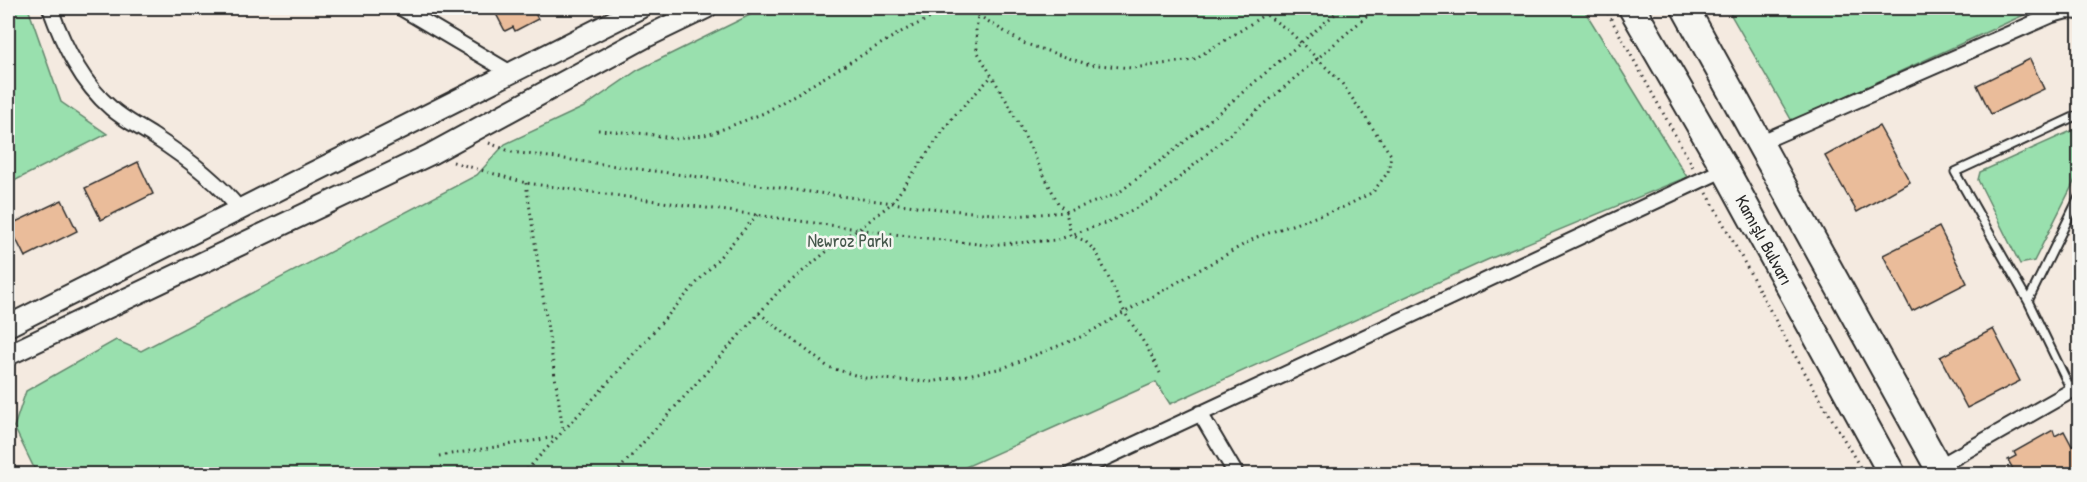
<svg xmlns="http://www.w3.org/2000/svg" width="2087" height="482" font-family="'Patrick Hand',sans-serif">
<style>
.green{fill:#99e0ae;stroke:#62866c;stroke-width:1.5}
.building{fill:#eabc9a;stroke:#2b2b2b;stroke-width:1.5}
.lines{fill:none;stroke-linecap:round;stroke-linejoin:round}
.lane-casing{stroke:#2b2b2b;stroke-width:11}
.street-casing{stroke:#2b2b2b;stroke-width:18}
.secondary-casing{stroke:#2b2b2b;stroke-width:24}
.highway-casing{stroke:#2b2b2b;stroke-width:30}
.path{stroke:#2b2b2b;stroke-width:3;stroke-dasharray:1.5 4.5;stroke-linecap:butt}
.lane{stroke:#f6f6f2;stroke-width:7}
.street{stroke:#f6f6f2;stroke-width:14}
.secondary{stroke:#f6f6f2;stroke-width:20}
.highway{stroke:#f6f6f2;stroke-width:26}
.labels{text-anchor:middle;stroke-width:5;stroke-linejoin:round;paint-order:stroke}
.street-label{font-size:18px;fill:#2b2b2b;stroke:#f6f6f2}
.park-label{font-size:18px;fill:#46584c;stroke:#f6f6f2}
</style>
<rect width="100%" height="100%" fill="#f4eae0"/>
<filter id="ink" filterUnits="userSpaceOnUse"><feTurbulence type="fractalNoise" baseFrequency=".0167" numOctaves="2"/><feDisplacementMap in="SourceGraphic" scale="12" xChannelSelector="R" yChannelSelector="G"/><feConvolveMatrix kernelMatrix="1 2 1 2 8 2 1 2 1" color-interpolation-filters="sRGB"/></filter>
<g filter="url(#ink)">
<path class="green" d="M 8,8 L 28,8 L 61,102 L 107,134 L 8,184 Z
M 764,8 L 1583,8 L 1687,177 L 1487,260 L 1170,404 L 1156,382 L 950,474 L 37,474 L 14,427 L 26,391 L 116,340 L 141,351 L 477,175 L 505,144 L 584,107 L 638,70 Z
M 1727,8 L 2039,8 L 1792,121 Z
M 2078,128 L 2079,172 L 2034,261 L 2020,264 L 1978,180 L 1980,172 Z"/>
<path class="building" d="M 493,8 L 532,8 L 538,19 L 515,31 L 513,27 L 505,31 Z
M 2030,59 L 2044,89 L 1991,114 L 1977,85 Z
M 1879,126 L 1910,182 L 1857,212 L 1825,156 Z
M 138,162 L 153,194 L 101,220 L 85,188 Z
M 62,200 L 77,231 L 25,257 L 9,225 Z
M 1939,227 L 1967,283 L 1912,311 L 1883,255 Z
M 1993,329 L 2020,381 L 1967,408 L 1940,357 Z
M 2053,430 L 2055,436 L 2064,431 L 2072,446 L 2079,442 L 2079,474 L 2016,474 L 2008,460 L 2016,456 L 2014,452 Z"/>
<g class="lines">
<g class="lane-casing">
<path id="lane" d="M 2028,301 L 2080,195
M 2071,390 L 2028,301 L 1955,172 L 2080,114"/>
</g>
<g class="street-casing">
<path id="street" d="M 50,8 C 63,44 81,83 111,108 C 123,119 139,127 153,136 C 184,156 217,180 239,209
M 401,8 L 511,73
M 1759,143 L 2052,15 L 2067,11 L 2080,12
M 1200,413 L 1236,474
M 1938,467 L 2080,386
M 1071,474 L 1725,169"/>
</g>
<g class="secondary-casing">
<path id="secondary" d="M 8,326 L 640,8
M 8,355 L 429,155 L 646,37 L 706,8"/>
</g>
<g class="highway-casing">
<g id="highway">
<path id="s1" d="M 1632,8 L 1725,169 L 1892,474"/>
<path d="M 1685,8 L 1942,474"/>
</g>
</g>
<path class="path" d="M 972,8 L 978,15 L 976,30 L 977,51 L 1009,105 L 1058,203 L 1066,212 L 1071,235 L 1085,241 L 1097,253 L 1125,313 L 1148,349 L 1160,373
M 1605,8 L 1694,169
M 978,15 L 1023,43 L 1087,64 L 1132,68 L 1193,60 L 1243,29 L 1265,14 L 1270,8
M 598,130 L 648,134 L 676,139 L 710,134 L 764,113 L 901,32 L 951,8
M 489,143 L 512,152 L 930,208 L 1013,216 L 1066,212 L 1117,194 L 1177,148 L 1342,8
M 453,162 L 526,183 L 908,236 L 986,245 L 1057,240 L 1113,220 L 1157,197 L 1376,8
M 526,183 L 563,430
M 1707,193 L 1786,340 L 1864,474
M 759,313 L 828,367 L 865,378 L 931,382 L 1003,368 L 1083,336 L 1257,237 L 1344,207 L 1373,192 L 1388,172 L 1391,155 L 1341,82 L 1288,30 L 1256,8
M 439,456 L 557,437
M 523,474 L 606,385 L 757,215
M 615,474 L 779,291 L 844,237 L 859,229 L 892,203 L 953,117 L 992,76"/>
<use href="#lane" class="lane"/>
<use href="#street" class="street"/>
<use href="#secondary" class="secondary"/>
<use href="#highway" class="highway"/>
</g>
</g>
<g class="labels">
<g class="street-label">
<text dy="6" stroke="none"><textPath href="#s1" startOffset="267">Kamışlı Bulvarı</textPath></text>
</g>
<g class="park-label">
<text x="850" y="247">Newroz Parkı</text>
</g>
</g>
<rect width="2087" height="482" fill="none" stroke="#f6f6f2" stroke-width="30"/>
<rect x="15" y="15" width="2057" height="452" fill="none" stroke="#2b2b2b" stroke-width="2" filter="url(#ink)"/>
</svg>
